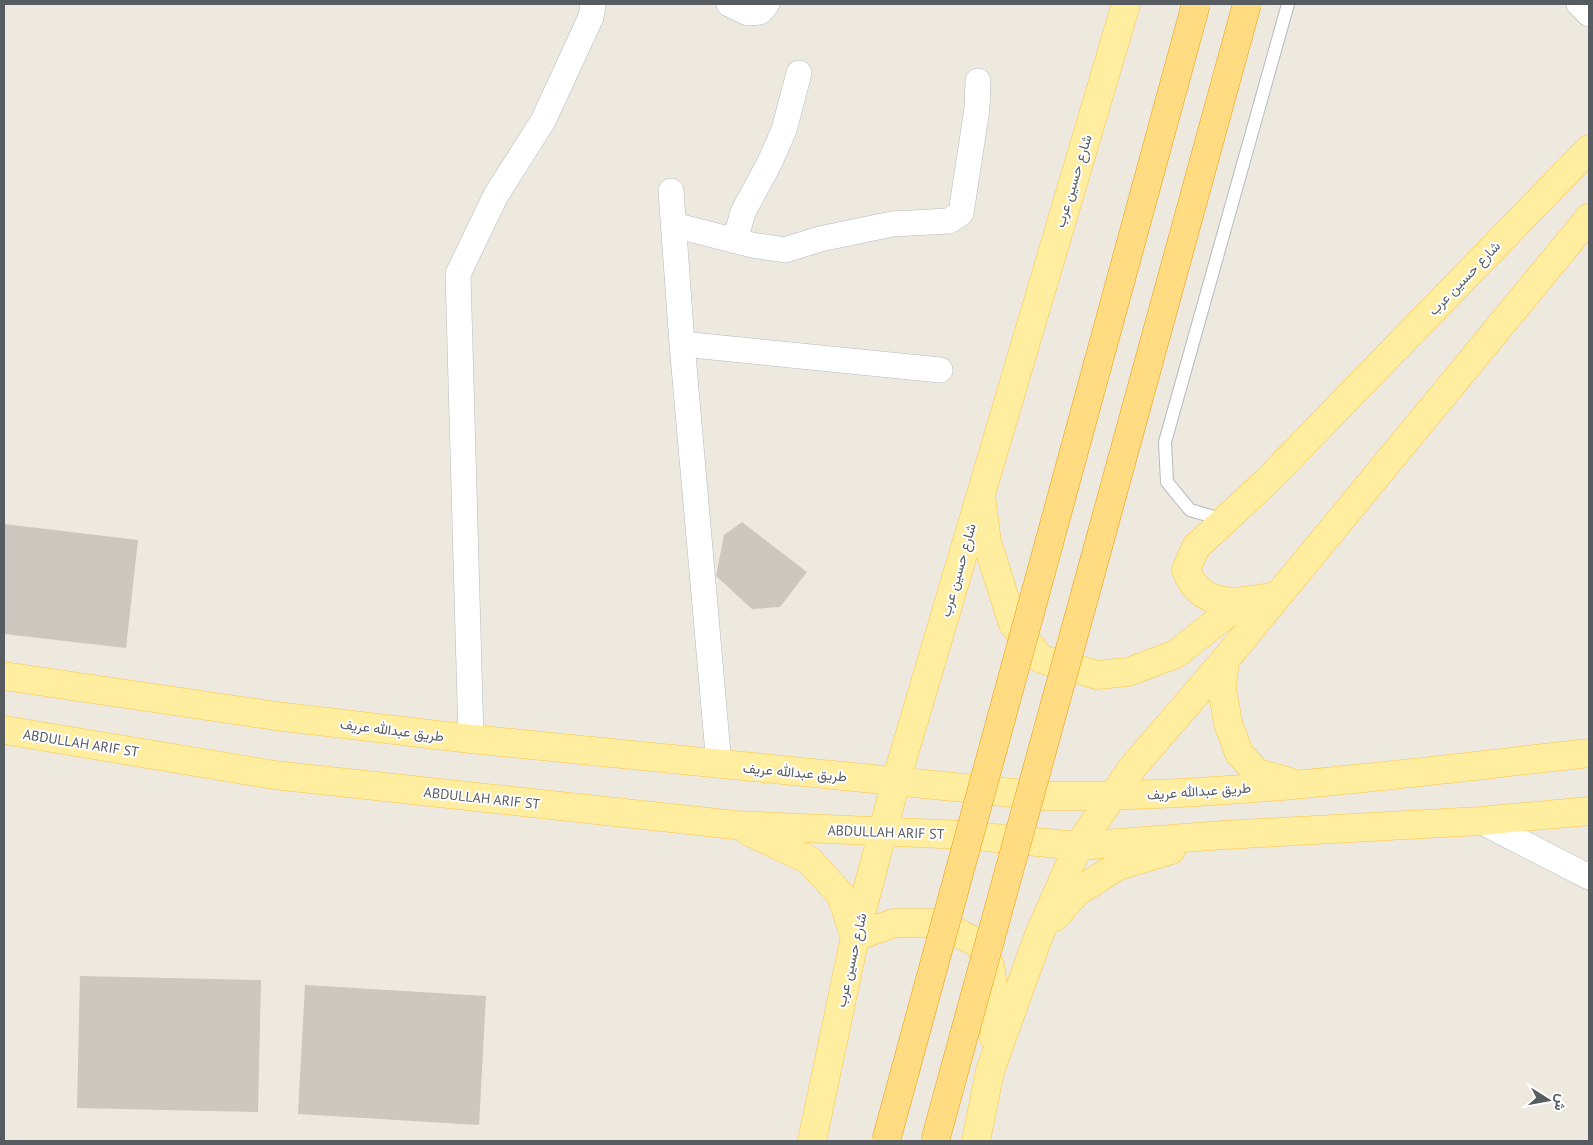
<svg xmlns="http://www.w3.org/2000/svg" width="1593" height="1145" font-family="'PT Sans',Vazirmatn,sans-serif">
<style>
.building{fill:#ccc7bf}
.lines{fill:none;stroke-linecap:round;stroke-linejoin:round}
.service-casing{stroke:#b6babf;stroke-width:14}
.minor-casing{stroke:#b6babf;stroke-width:26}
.primary-casing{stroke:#ffc544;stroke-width:29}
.service{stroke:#fff;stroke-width:12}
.minor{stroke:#fff;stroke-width:25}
.primary{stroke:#ffeda0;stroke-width:28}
.motorway-bridge-casing{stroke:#ea9a00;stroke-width:29;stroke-linecap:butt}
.motorway-bridge{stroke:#ffdc82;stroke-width:28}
.labels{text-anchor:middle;stroke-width:4;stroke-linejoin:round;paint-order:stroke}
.street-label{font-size:14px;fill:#575c61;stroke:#fff}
</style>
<rect width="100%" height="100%" fill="#ede9de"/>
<path class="building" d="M 742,522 L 807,572 L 780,607 L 752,609 L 716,576 L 724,535 Z
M 4,524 L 138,540 L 126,648 L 4,634 Z
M 80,976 L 261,980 L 258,1112 L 77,1108 Z
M 305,985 L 486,996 L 479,1125 L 298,1114 Z"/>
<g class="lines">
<g class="service-casing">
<path id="service" d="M 1224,520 L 1190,510 L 1167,482 L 1165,442 L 1288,4"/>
</g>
<g class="minor-casing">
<path id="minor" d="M 729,4 L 748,13 L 760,12 L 767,4
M 1579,4 L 1589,14
M 671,191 L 682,344 L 719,765
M 674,225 L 752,245 L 785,250 L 820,239 L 892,224 L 949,221 L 961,213 L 977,109 L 978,81
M 735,241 L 743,212 L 769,164 L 784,130 L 799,73
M 682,344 L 940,370
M 471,739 L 458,274 L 496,195 L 543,121 L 591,17 L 593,4
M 1480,821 L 1589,877"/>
</g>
<g class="primary-casing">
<path id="primary" d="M 982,503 L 987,542 L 1013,624 L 1041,659 L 1097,675 L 1128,672 L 1176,654 L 1243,601
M 1276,596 C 1241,602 1202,612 1186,570 L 1196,547 L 1266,482 L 1589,149
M 1225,660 L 1222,688 L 1228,723 L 1239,753 L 1257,773 L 1287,781
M 4,676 L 276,716 L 471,739 L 1044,796 C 1227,798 1408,773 1589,753
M 4,730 L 274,775 L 735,825 L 964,835 L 1078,846 L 1224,835 L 1480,821 L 1589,811
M 748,831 L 809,860 L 841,895 L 855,937
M 1055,917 L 1077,892 L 1118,866 L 1171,850
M 855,937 L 894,923 L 938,923 L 978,943 L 990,965 L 997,1012 L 994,1038
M 812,1141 L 855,937 L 896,781 L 1126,4
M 976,1141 L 990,1071 L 1039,935 L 1078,846 L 1133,767 L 1225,660 L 1589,218"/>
</g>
<use href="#service" class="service"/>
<use href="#minor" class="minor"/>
<use href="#primary" class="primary"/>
<g class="motorway-bridge-casing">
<path id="motorway-bridge" d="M 886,1141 L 1196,4
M 935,1141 L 1247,4"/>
</g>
<use href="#motorway-bridge" class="motorway-bridge"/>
</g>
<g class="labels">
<g class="street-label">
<text transform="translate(1073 181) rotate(-73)" y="5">شارع حسين عرب</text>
<text transform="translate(1464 278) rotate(-46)" y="5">شارع حسين عرب</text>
<text transform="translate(958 570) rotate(-74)" y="5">شارع حسين عرب</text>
<text transform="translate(392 730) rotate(7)" y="5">طريق عبدالله عريف</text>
<text transform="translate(81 743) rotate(9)" y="5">ABDULLAH ARIF ST</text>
<text transform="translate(795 772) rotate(5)" y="5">طريق عبدالله عريف</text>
<text transform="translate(1199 791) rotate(-4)" y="5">طريق عبدالله عريف</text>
<text transform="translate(482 798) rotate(6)" y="5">ABDULLAH ARIF ST</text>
<text transform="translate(886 832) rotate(2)" y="5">ABDULLAH ARIF ST</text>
<text transform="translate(851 960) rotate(-77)" y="5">شارع حسين عرب</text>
</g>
</g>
<rect width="1593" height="1145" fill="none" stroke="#575c61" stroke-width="10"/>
<g transform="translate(1548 1100) rotate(101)" stroke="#ffffff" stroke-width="4" paint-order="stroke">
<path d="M0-4L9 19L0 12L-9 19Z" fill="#575c61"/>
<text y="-8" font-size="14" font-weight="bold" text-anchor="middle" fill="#575c61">ش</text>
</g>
</svg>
